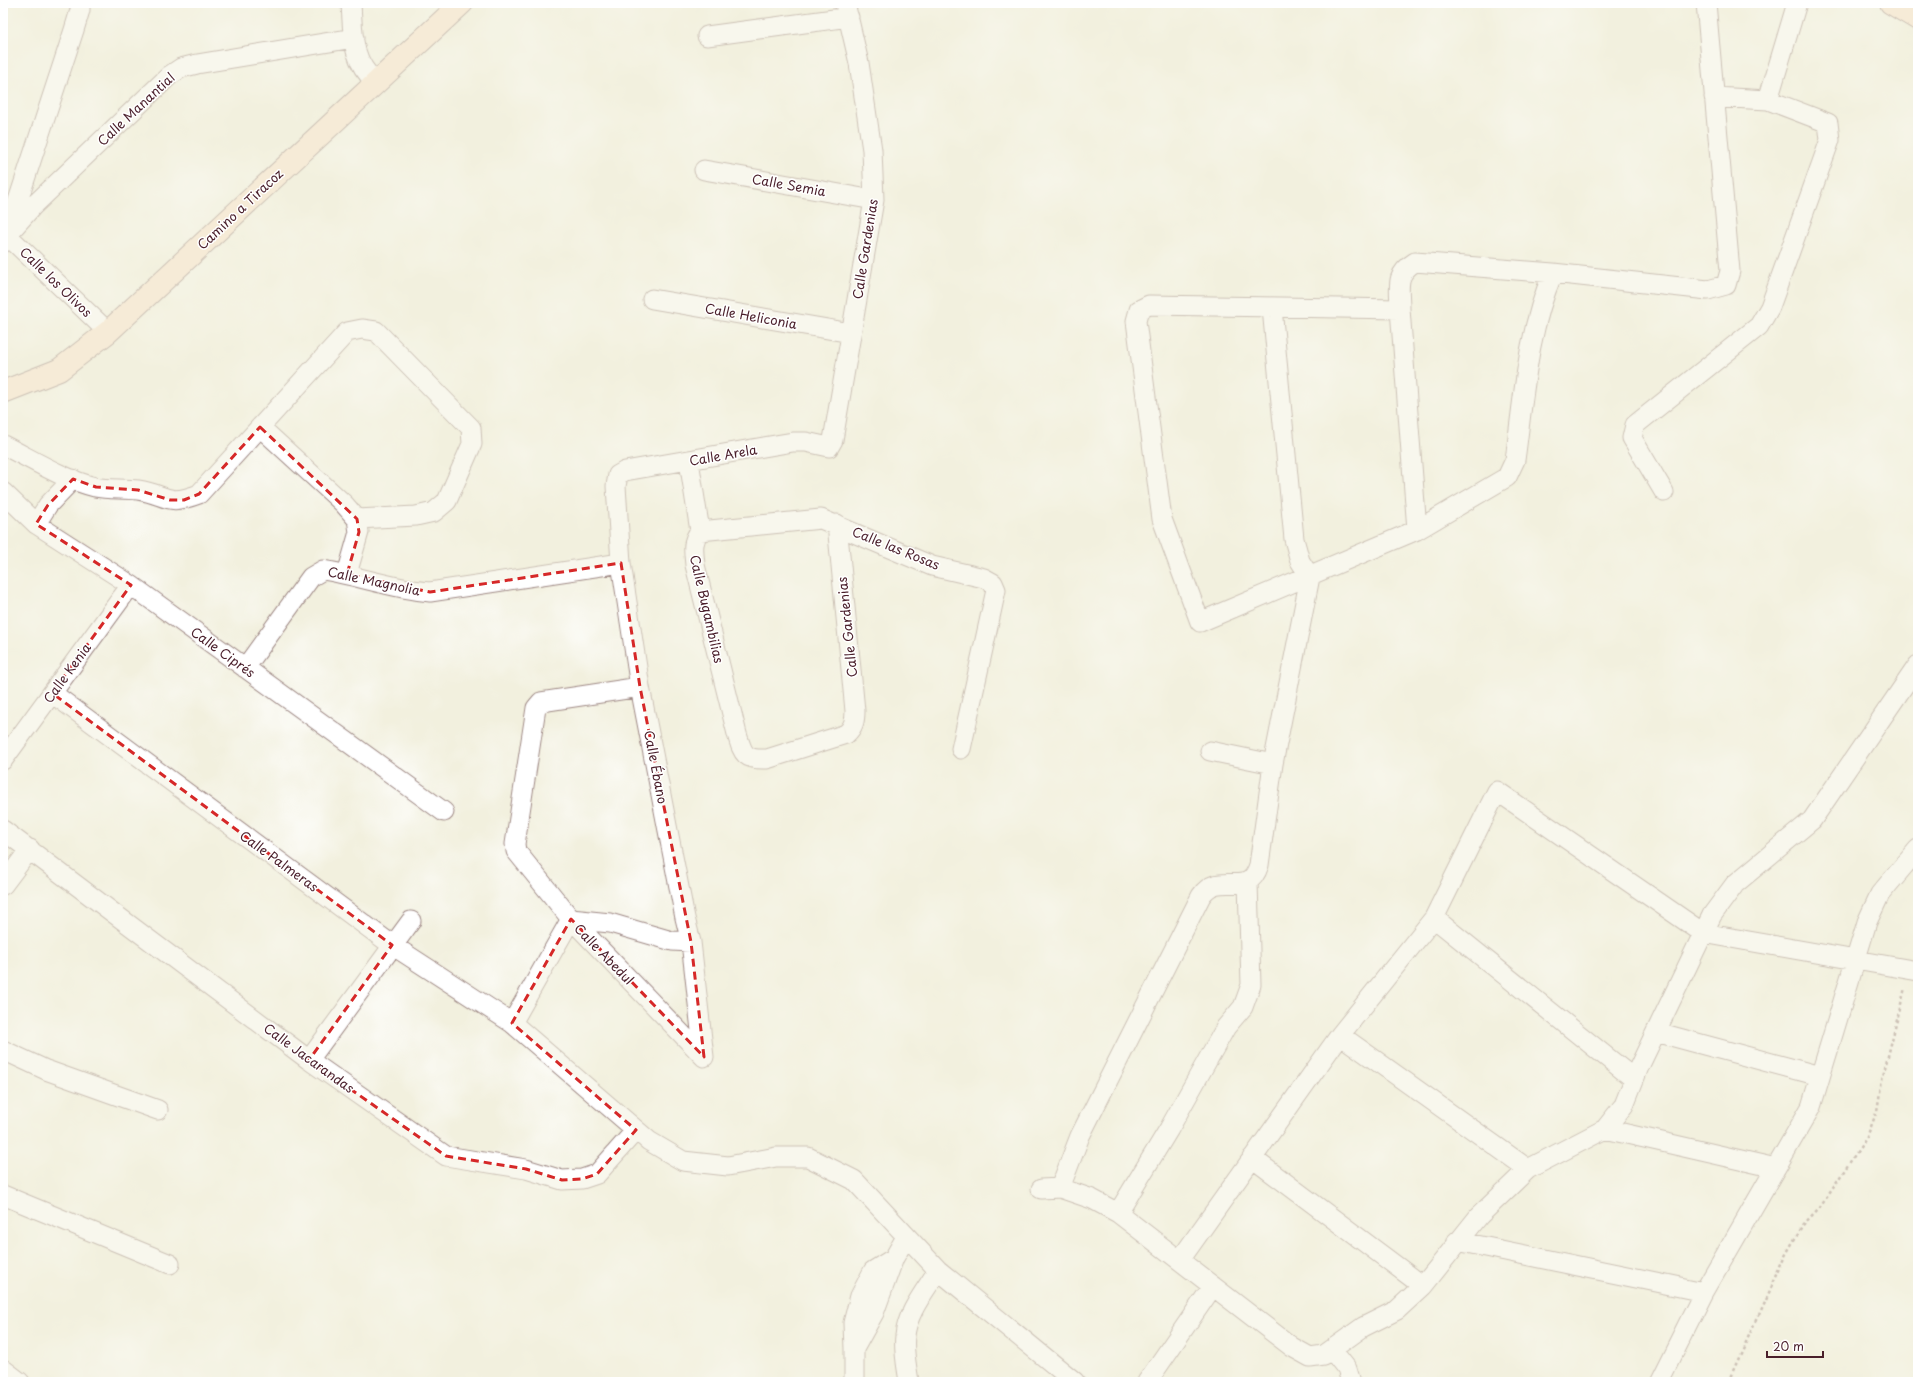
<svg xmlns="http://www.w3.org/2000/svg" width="1921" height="1385" font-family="'Playpen Sans',sans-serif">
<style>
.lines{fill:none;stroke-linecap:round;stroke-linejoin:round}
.street-casing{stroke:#9e8884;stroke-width:21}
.secondary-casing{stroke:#9e8884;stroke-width:24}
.path{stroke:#9e8884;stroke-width:2.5;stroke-dasharray:3 3;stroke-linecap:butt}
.street{stroke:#fff;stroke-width:19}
.secondary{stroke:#fbe5cf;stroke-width:22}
.marked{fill:none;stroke:#d62828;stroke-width:3;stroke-dasharray:8 5;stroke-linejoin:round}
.labels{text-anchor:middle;stroke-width:3;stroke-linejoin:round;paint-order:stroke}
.street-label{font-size:13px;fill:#4a1f2b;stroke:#fff}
</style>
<rect width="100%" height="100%" fill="#fff"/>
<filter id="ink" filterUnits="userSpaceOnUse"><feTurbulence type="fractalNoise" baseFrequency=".025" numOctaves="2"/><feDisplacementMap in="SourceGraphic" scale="8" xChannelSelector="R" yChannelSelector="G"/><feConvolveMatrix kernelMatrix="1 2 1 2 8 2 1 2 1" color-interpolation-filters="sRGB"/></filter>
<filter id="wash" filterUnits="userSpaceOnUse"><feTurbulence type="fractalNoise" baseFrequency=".012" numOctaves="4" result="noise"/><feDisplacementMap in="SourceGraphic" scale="16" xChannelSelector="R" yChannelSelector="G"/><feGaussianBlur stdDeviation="0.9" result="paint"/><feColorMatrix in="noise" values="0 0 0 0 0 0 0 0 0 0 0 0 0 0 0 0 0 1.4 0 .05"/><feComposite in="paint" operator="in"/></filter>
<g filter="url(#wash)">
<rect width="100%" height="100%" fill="#f2f0de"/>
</g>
<g filter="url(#ink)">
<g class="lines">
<g class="street-casing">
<path id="street" d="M 351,3 C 353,34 351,61 376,82
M 707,36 L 849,17
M 1768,100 L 1797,3
M 704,170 L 874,200
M 9,228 L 74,30 L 80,10 L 80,3
M 3,233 L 7,235 L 108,332
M 3,243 L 7,235 L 32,207 L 169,76 L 181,68 L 197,64 L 354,38
M 652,299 L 851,333
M 1400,309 L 1149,305 L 1139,310 L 1136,321 L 1162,519 L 1200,622 L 1417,530 L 1507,477 L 1515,460 C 1524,396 1527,333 1553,273
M 260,427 L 344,504 L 357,519 L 359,532 L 347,574
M 3,445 C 33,460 63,479 95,487 C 109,490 124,488 138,490 C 167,494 165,507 199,494 L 347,332 L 362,329 L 376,331 L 471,428 L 472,444 L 447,501 L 434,512 L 416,516 L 357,519
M 689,461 L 700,531 C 691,542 694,552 695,565 L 737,734 C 743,754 744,760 767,759 L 846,734 C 854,727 855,720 855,711 L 837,524
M 3,492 L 36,524 L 131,585 L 444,812
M 1664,492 L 1632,438 L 1635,425 L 1759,326 L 1770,307 L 1830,140 L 1828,123 L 1768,100 L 1714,97
M 36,524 L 48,505 L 73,479
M 1417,530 L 1400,309 C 1400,287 1394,275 1415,262 L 1553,273 L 1708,290 L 1726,285 L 1730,271 L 1706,3
M 700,531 L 821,519 L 932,566 L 984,578 L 993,583 L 996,590 L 961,749
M 245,668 L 311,577 L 323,570 C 359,576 394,589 430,592 L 621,563
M 640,687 L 541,702 L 536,708 L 515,844 L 516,851 L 571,919 L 704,1057
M 52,693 L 392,945 L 512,1023 L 649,1141 L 683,1161 L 728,1166 L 776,1157 L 808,1157 L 854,1180 L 938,1270 L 1075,1382
M 1210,751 L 1273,764
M 3,760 L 131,585
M 3,830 L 309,1060 L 446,1156 L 526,1169 L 562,1180 L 582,1179 L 597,1174 L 636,1130
M 3,885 L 30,849
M 1434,918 L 1634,1079
M 571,919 L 610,923 L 672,941 L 691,942
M 512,1023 L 571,919
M 1656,1032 L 1820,1076
M 1340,1035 L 1528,1169
M 3,1050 L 46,1070 L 158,1110
M 704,1057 L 691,942 L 685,918 L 640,687 L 621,563 L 616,486 L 618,475 L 625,471 L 793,442 L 806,442 L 829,447 L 833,440 L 874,200 L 872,150 L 859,63 L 845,3
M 309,1060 L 411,921
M 1605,1129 L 1776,1168
M 1252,1158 L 1423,1286
M 1060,1188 L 1080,1136 L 1201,896 C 1220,868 1248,901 1259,865 L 1273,764 L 1310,577 L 1300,561 L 1294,539 L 1272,308
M 1041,1189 L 1060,1188 L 1092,1199 L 1118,1213 L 1292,1347 L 1310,1357 L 1324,1355 L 1363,1327 L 1397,1310 L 1423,1286 L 1479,1216 L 1528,1169 L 1605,1129 L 1624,1105 L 1639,1067 L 1712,915 L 1735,884 L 1812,820 L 1918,665
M 3,1195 L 170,1264
M 1118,1213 L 1169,1129 L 1226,1027 L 1243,1007 L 1251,985 L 1248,882
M 1457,1241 L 1704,1292 L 1811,1107 L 1867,922 L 1880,894 L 1918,849
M 1180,1260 L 1340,1035 L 1434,918 L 1497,791 L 1703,933 L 1918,971
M 854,1349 L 853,1323 L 860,1296 L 873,1271 L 894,1258
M 1332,1350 L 1347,1369 L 1351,1382
M 3,1369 L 20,1382
M 854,1382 L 854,1349 L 874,1313 L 894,1258 L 906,1237
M 909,1382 C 907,1367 903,1351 905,1336 C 907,1312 926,1290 938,1270
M 1147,1382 L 1213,1286
M 1659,1382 L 1704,1292"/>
</g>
<g class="secondary-casing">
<path id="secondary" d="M 1891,3 L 1918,19
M 3,392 L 59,370 L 108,332 L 462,3"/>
</g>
<path class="path" d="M 1914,952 L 1918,935
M 1728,1382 L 1785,1256 L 1802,1226 L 1819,1208 L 1867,1137 L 1877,1111 L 1882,1080 L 1905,988"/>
<use href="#street" class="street"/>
<use href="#secondary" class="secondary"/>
</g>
</g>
<path d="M0 0H1921V1385H0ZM 260,427 L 357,519 L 359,532 L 347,574 L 430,592 L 621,563 L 640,687 L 691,942 L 704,1057 L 571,919 L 512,1023 L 636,1130 L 597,1174 L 582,1179 L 562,1180 L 526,1169 L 446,1156 L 309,1060 L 392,945 L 52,693 L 131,585 L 36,524 L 48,505 L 73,479 L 96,487 L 138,490 L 170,500 L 184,500 L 199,494 Z" fill="#f2f0de" fill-opacity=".55" fill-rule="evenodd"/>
<path class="marked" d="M 260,427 L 357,519 L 359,532 L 347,574 L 430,592 L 621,563 L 640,687 L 691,942 L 704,1057 L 571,919 L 512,1023 L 636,1130 L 597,1174 L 582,1179 L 562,1180 L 526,1169 L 446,1156 L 309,1060 L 392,945 L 52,693 L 131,585 L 36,524 L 48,505 L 73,479 L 96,487 L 138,490 L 170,500 L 184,500 L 199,494 Z"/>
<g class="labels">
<g class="street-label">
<text transform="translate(136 109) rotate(-43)" y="5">Calle Manantial</text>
<text transform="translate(789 185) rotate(10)" y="5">Calle Semia</text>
<text transform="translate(240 209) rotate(-43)" y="5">Camino a Tiracoz</text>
<text transform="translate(865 249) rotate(-81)" y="5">Calle Gardenias</text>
<text transform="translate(56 282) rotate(44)" y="5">Calle los Olivos</text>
<text transform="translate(751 316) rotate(10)" y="5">Calle Heliconia</text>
<text transform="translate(723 455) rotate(-10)" y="5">Calle Arela</text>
<text transform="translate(896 548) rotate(22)" y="5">Calle las Rosas</text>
<text transform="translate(374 581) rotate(12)" y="5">Calle Magnolia</text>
<text transform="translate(707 609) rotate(77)" y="5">Calle Bugambilias</text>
<text transform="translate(847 627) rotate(-96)" y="5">Calle Gardenias</text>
<text transform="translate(223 652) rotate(36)" y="5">Calle Ciprés</text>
<text transform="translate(67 673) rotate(-54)" y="5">Calle Kenia</text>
<text transform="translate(656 767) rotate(79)" y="5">Calle Ébano</text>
<text transform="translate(279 861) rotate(36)" y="5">Calle Palmeras</text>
<text transform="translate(604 954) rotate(46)" y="5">Calle Abedul</text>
<text transform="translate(309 1058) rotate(36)" y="5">Calle Jacarandas</text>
</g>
</g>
<rect width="1921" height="1385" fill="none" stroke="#fff" stroke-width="16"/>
<path d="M1767 1351v6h56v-6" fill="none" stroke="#4a1f2b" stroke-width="2"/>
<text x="1773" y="1351" font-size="12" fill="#4a1f2b" stroke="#ffffff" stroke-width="3" paint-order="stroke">20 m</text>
</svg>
